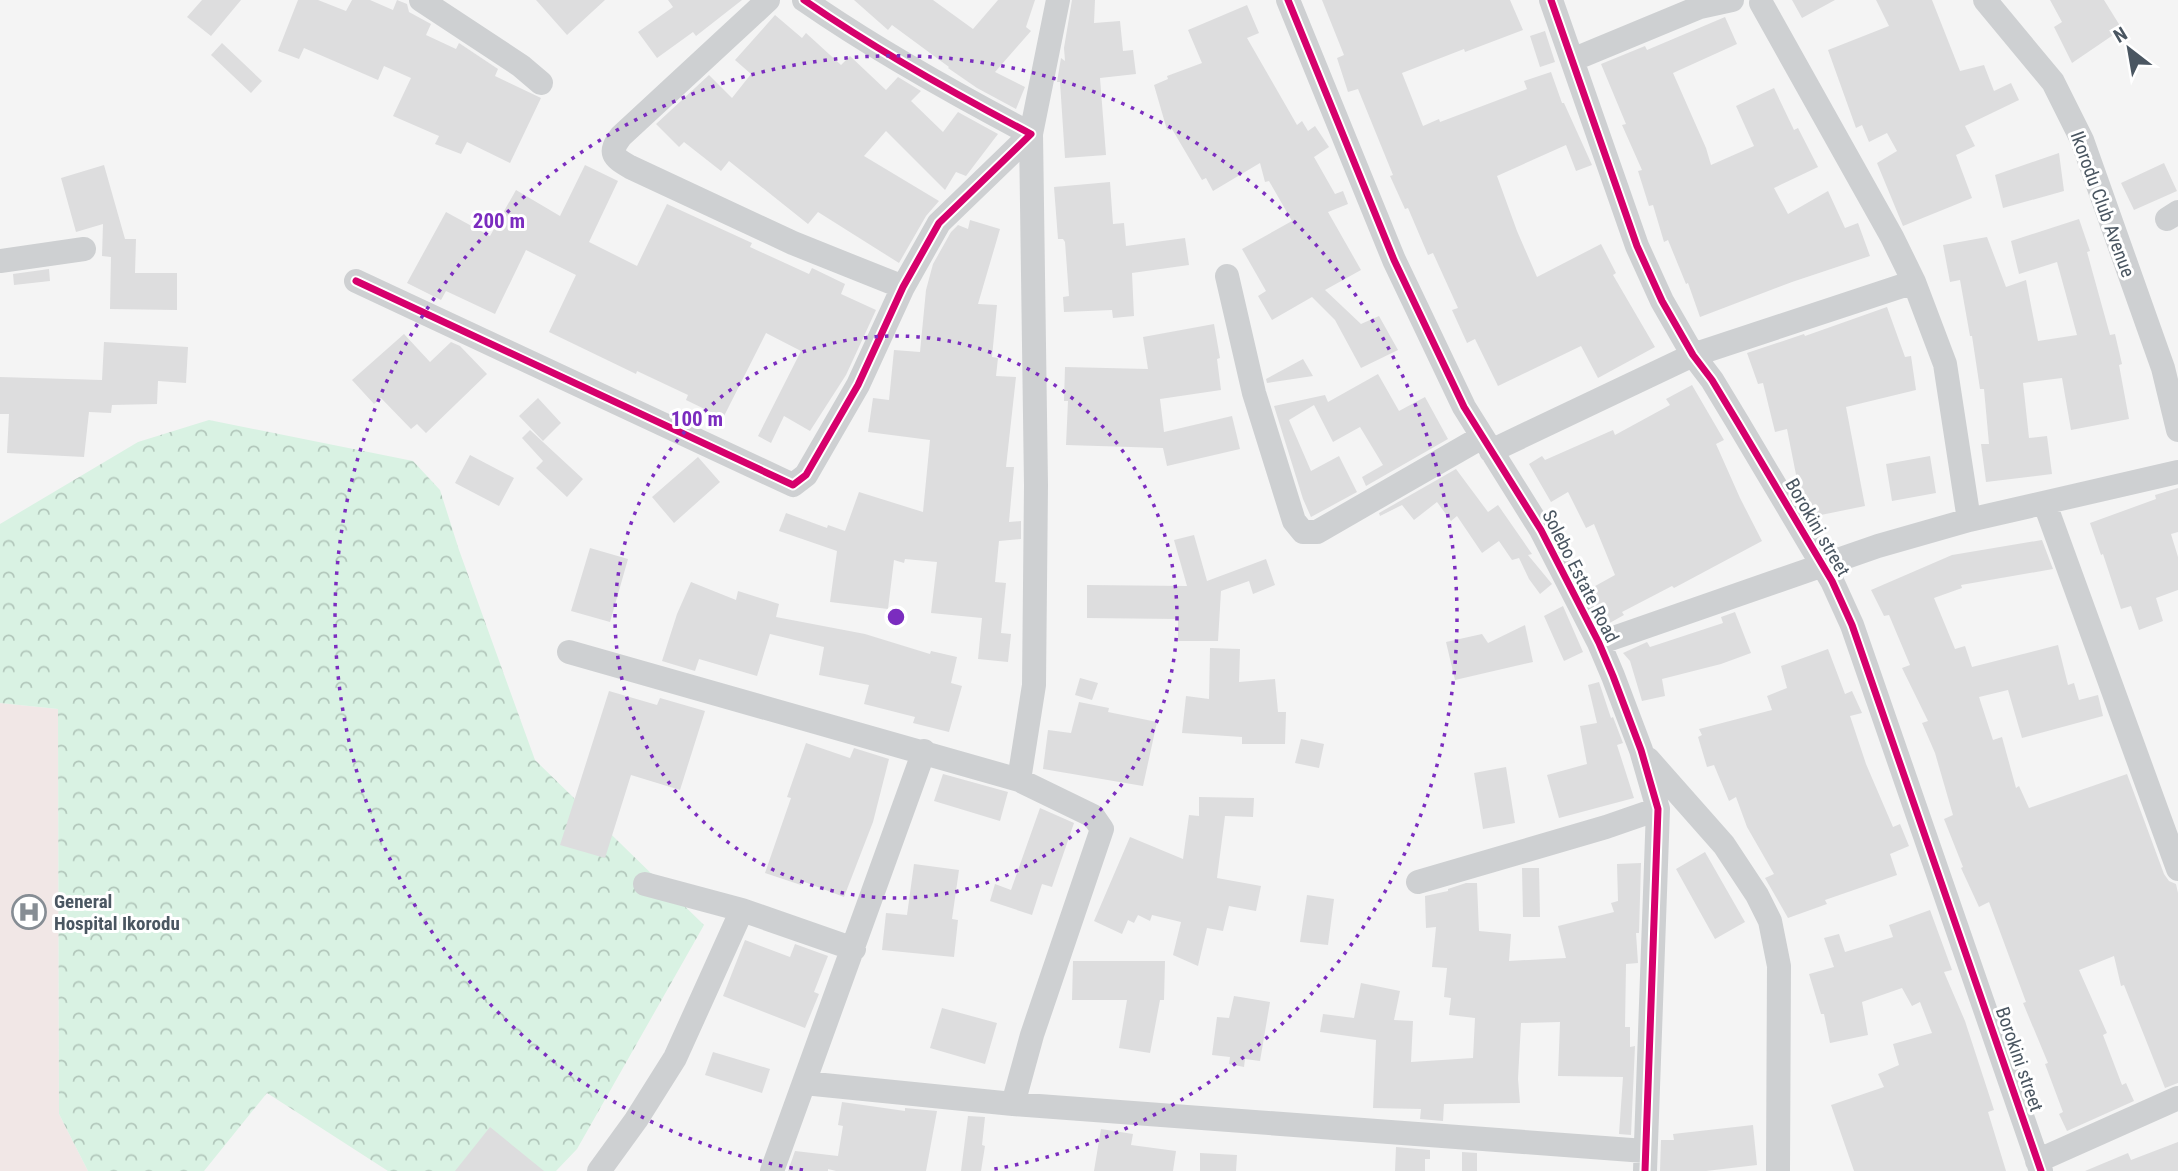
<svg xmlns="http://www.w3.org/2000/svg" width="2178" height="1171" font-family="'Roboto Condensed',sans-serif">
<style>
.medical{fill:#f1e7e6}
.forest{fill:url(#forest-crowns)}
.building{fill:#ddddde}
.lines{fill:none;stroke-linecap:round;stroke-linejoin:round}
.minor{stroke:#ced0d2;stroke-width:24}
.cycleway-casing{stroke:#fff;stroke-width:11}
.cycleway{stroke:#d6006c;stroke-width:7}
.ring{fill:none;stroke:#7b2cbf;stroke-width:3.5;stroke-dasharray:3.5 7}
.labels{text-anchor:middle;stroke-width:6;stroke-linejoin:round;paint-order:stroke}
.street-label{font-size:19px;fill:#4a5661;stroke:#fff}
.poi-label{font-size:19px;font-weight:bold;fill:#4a5661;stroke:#fff;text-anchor:start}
.centre{fill:#7b2cbf;stroke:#fff;stroke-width:3.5}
.ring-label{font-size:21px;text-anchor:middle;font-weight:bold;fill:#7b2cbf;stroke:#fff;stroke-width:6;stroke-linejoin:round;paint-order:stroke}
</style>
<defs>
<pattern id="forest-crowns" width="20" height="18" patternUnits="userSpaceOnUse" patternTransform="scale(1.75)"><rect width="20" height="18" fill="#d9f2e3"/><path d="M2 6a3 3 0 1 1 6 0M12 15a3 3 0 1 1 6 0" fill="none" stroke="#b2c7bb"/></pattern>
</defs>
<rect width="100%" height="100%" fill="#f4f4f4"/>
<path class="medical" d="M 0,703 L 58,709 L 59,1114 L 88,1171 L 0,1171 Z"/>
<path class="forest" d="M 209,420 L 413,461 L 440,490 L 459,550 L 535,760 L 704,925 L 577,1149 L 556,1171 L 388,1171 L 267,1093 L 204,1171 L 88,1171 L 59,1114 L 58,709 L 0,703 L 0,524 L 138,442 Z"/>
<path class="building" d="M 202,0 L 241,0 L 211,36 L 187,17 Z
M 298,0 L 318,0 L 346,11 L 352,0 L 370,0 L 393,10 L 397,0 L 407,4 L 409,12 L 431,24 L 426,35 L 456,49 L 459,43 L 498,69 L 495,76 L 541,98 L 510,163 L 467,142 L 461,154 L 435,144 L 439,136 L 393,116 L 411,78 L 384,66 L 378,80 L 304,48 L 299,59 L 278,51 Z
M 536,0 L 605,0 L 567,35 Z
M 668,0 L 742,0 L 696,36 L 693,32 L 657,58 L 638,32 L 673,7 Z
M 854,0 L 933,0 L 973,29 L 998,0 L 1035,0 L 1026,27 L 1031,31 L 995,72 L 1025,87 L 1016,109 L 977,88 L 948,68 L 949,67 L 892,25 L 888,30 Z
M 1072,0 L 1095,0 L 1094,23 L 1120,21 L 1123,51 L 1133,50 L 1136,74 L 1100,78 L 1106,155 L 1065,158 L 1060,82 L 1057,82 L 1061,58 L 1065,61 L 1064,48 Z
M 1322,0 L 1510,0 L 1523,30 L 1465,52 L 1464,49 L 1402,73 L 1423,126 L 1439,119 L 1440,122 L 1527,89 L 1524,81 L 1551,72 L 1562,103 L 1564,103 L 1592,165 L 1576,171 L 1566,145 L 1497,176 L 1517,231 L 1537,277 L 1601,244 L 1616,273 L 1613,275 L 1655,347 L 1598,378 L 1581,346 L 1498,386 L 1475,339 L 1467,343 L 1452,310 L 1458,308 L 1433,253 L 1428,255 L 1408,208 L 1405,209 L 1390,176 L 1393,175 L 1358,89 L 1348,92 L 1337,58 L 1344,55 Z
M 1792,0 L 1835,0 L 1802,18 Z
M 1876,0 L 1932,0 L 1960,71 L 1984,65 L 1994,91 L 2011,83 L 2019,100 L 1965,126 L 1975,146 L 1956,155 L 1972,198 L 1903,226 L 1877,163 L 1897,151 L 1887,133 L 1869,142 L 1862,125 L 1856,128 L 1828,50 L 1889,26 Z
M 2050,0 L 2104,0 L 2122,29 L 2072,63 L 2054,27 L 2062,22 Z
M 1247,5 L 1259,33 L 1247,38 L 1297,125 L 1302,121 L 1308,131 L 1315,126 L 1329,147 L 1314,157 L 1335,194 L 1343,191 L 1348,204 L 1328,212 L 1361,270 L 1325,290 L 1361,324 L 1379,316 L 1398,350 L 1361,368 L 1335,320 L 1312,297 L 1272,320 L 1258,296 L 1266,291 L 1242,249 L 1292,221 L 1269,181 L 1265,182 L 1260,163 L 1213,191 L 1206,178 L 1202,180 L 1172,129 L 1167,130 L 1154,85 L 1168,79 L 1167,76 L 1202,63 L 1188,30 Z
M 775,15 L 802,38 L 806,33 L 841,65 L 850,56 L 886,90 L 898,77 L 921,91 L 911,101 L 943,132 L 958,112 L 998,134 L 966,176 L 956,172 L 945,190 L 886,131 L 864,156 L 939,201 L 926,216 L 899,263 L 818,212 L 808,224 L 729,161 L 721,171 L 684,142 L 679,147 L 656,124 L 709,75 L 732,98 L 751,74 L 735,60 Z
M 1725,17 L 1737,44 L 1673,73 L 1706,148 L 1711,165 L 1754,146 L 1736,106 L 1774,88 L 1794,130 L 1798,128 L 1818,167 L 1774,188 L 1788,214 L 1828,191 L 1845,228 L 1858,223 L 1870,256 L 1792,282 L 1700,317 L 1688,283 L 1686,284 L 1668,240 L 1664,242 L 1653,205 L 1649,206 L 1638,171 L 1642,170 L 1622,125 L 1626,124 L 1601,64 L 1645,46 L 1647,50 Z
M 1545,31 L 1555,62 L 1540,67 L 1530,36 Z
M 222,43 L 262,81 L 251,93 L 211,55 Z
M 2059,153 L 2064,191 L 2003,208 L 1995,175 Z
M 2164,163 L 2177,191 L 2134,210 L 2121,183 Z
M 104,165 L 125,239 L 136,239 L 135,273 L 177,273 L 177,310 L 110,309 L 111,257 L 102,256 L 103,224 L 76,232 L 61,178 Z
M 585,165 L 618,181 L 589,242 L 637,266 L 667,204 L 752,243 L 750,247 L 809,274 L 812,268 L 845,284 L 841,294 L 876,310 L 846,375 L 810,431 L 784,416 L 771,443 L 758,436 L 801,351 L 766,333 L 723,418 L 686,400 L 688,395 L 637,371 L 636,374 L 549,332 L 576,275 L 526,250 L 495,314 L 446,291 L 441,300 L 407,283 L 446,212 L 490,236 L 516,190 L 560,216 Z
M 1110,182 L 1113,224 L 1124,223 L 1126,246 L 1185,238 L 1189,265 L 1132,273 L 1134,316 L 1113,318 L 1112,310 L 1064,312 L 1063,297 L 1069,296 L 1065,242 L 1063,239 L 1058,239 L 1054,187 Z
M 2079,219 L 2090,251 L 2087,252 L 2110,335 L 2115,334 L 2122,364 L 2119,365 L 2129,419 L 2071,430 L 2062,378 L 2023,383 L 2029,438 L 2047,436 L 2052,474 L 1986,482 L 1981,444 L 1989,444 L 1984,389 L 1980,389 L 1972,336 L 1970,336 L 1960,280 L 1950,282 L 1943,245 L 1987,237 L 2006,287 L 2026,280 L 2038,341 L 2077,335 L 2057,262 L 2019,274 L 2011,241 Z
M 970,220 L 1000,229 L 978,304 L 997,305 L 992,357 L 998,358 L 996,376 L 1016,377 L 1006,467 L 1014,467 L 1009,522 L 1021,521 L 1021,539 L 999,541 L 995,582 L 1006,583 L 1001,633 L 1011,634 L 1008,662 L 978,659 L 982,618 L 931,613 L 937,562 L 905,559 L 904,563 L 894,560 L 888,609 L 830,602 L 837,551 L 779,531 L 786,513 L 827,528 L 828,525 L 845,531 L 859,492 L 923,512 L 930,440 L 868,432 L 873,398 L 889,400 L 894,350 L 920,352 L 926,290 L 933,264 L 951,232 L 958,225 L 968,229 Z
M 49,269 L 50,281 L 14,285 L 13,274 Z
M 1887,307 L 1905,357 L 1911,356 L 1916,390 L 1846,407 L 1865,506 L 1811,517 L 1801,500 L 1787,429 L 1775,432 L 1763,383 L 1758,384 L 1747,353 L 1804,334 L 1805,336 Z
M 1214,324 L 1220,358 L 1217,359 L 1221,390 L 1160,399 L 1164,432 L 1232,416 L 1240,449 L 1167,466 L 1163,448 L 1066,445 L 1068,401 L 1064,401 L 1065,367 L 1148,369 L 1143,337 Z
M 404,334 L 430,362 L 451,342 L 460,346 L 487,374 L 426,433 L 417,424 L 411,429 L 381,398 L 374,404 L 352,380 Z
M 104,342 L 188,347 L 186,383 L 158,381 L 157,404 L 112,405 L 111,413 L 89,412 L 84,457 L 7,453 L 9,414 L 0,414 L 0,377 L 102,380 Z
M 1303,359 L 1313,376 L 1267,383 L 1266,379 Z
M 1378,374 L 1399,411 L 1425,397 L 1448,439 L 1366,486 L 1362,477 L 1383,465 L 1360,427 L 1333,442 L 1314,405 L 1289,420 L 1311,471 L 1339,456 L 1357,492 L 1311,517 L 1303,499 L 1274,406 L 1325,395 L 1328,402 Z
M 1692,385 L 1724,440 L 1716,444 L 1740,498 L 1762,541 L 1674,588 L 1672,586 L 1622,612 L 1624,615 L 1606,625 L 1588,590 L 1615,575 L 1594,524 L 1586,528 L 1568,492 L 1551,502 L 1529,464 L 1542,456 L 1545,460 L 1613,430 L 1615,435 L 1670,405 L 1666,399 Z
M 538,398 L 561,423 L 543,441 L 519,416 Z
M 530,430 L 583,479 L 567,497 L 536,468 L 543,461 L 522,438 Z
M 470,455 L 514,478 L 499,506 L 455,483 Z
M 1930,456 L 1936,493 L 1892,501 L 1886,464 Z
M 698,457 L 720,482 L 674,523 L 652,497 Z
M 1456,469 L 1488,512 L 1498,505 L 1532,554 L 1528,555 L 1552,584 L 1540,594 L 1529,579 L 1519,558 L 1512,560 L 1499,541 L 1482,553 L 1457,516 L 1451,521 L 1437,502 L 1414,520 L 1402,505 L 1380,516 L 1379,513 Z
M 2178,488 L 2178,532 L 2171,534 L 2178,557 L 2178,590 L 2156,598 L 2163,621 L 2139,630 L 2131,606 L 2121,609 L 2103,554 L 2101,555 L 2090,523 L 2156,499 L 2155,495 Z
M 1194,535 L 1207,581 L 1266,559 L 1275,585 L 1253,594 L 1249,581 L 1221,591 L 1218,641 L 1178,641 L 1178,619 L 1087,618 L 1087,585 L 1187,586 L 1174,540 Z
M 2042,540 L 2053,569 L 1961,585 L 1962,588 L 1934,598 L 1955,649 L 1965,646 L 1972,667 L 2058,645 L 2068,685 L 2074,683 L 2079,700 L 2098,695 L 2103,716 L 2022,738 L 2008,690 L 1979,697 L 1993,740 L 2002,737 L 2016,788 L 2019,786 L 2029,808 L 2127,774 L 2164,874 L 2169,881 L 2176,884 L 2178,893 L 2178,1083 L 2165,1088 L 2124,985 L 2121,986 L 2114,956 L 2079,970 L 2107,1033 L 2103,1035 L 2122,1085 L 2126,1083 L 2134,1101 L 2067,1131 L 2059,1114 L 2063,1112 L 2045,1064 L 2048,1063 L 2023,1003 L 2026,1002 L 1989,902 L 1979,907 L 1961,868 L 1963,867 L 1944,819 L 1953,815 L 1935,753 L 1922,723 L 1928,721 L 1902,668 L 1910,665 L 1889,615 L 1884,616 L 1871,590 L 1952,555 Z
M 590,548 L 628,559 L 610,622 L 571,611 Z
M 691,582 L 736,600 L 738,591 L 779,604 L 776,617 L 865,634 L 930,654 L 931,651 L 957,657 L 951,683 L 962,686 L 949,732 L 913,723 L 915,717 L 864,704 L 869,685 L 819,675 L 824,647 L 770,634 L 757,676 L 699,659 L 695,671 L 662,661 L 677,614 Z
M 1563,606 L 1583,652 L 1564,661 L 1544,616 Z
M 1735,612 L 1751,653 L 1721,664 L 1662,679 L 1665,696 L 1642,701 L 1630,661 L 1623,653 L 1647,642 L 1650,647 L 1723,623 L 1721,617 Z
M 1525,625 L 1533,662 L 1455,680 L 1446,642 L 1482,634 L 1488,643 Z
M 1210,648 L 1240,649 L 1239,682 L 1275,679 L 1278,712 L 1286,712 L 1285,744 L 1242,744 L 1242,737 L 1182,733 L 1186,696 L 1209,699 Z
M 1828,649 L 1845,694 L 1852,691 L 1862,713 L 1850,716 L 1866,764 L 1893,827 L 1900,824 L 1909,846 L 1890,854 L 1897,875 L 1825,900 L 1827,904 L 1788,918 L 1765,878 L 1774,874 L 1747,827 L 1736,797 L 1729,801 L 1714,765 L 1707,767 L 1698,737 L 1702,735 L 1699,729 L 1772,710 L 1767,696 L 1787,688 L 1781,666 Z
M 1080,678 L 1098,683 L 1092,700 L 1075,695 Z
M 1599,682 L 1611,718 L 1613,717 L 1623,743 L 1617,745 L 1634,798 L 1559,818 L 1547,775 L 1587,764 L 1580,726 L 1597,723 L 1588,685 Z
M 609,691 L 657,705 L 660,698 L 705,711 L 680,790 L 631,775 L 605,858 L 560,845 Z
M 1079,702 L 1109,708 L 1108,712 L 1157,722 L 1143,786 L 1043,769 L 1048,730 L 1071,733 Z
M 1301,739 L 1324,744 L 1319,768 L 1295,763 Z
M 806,743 L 850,758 L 854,748 L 889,759 L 873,822 L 844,897 L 802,881 L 801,885 L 765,873 L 791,798 L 787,797 Z
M 1506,767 L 1515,823 L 1483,829 L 1474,773 Z
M 943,774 L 1008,792 L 1000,821 L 934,801 Z
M 1199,797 L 1254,798 L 1253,817 L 1225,816 L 1217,878 L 1261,886 L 1256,911 L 1229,906 L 1223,931 L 1207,928 L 1198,966 L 1173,955 L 1181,922 L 1152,915 L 1150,921 L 1138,915 L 1134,923 L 1128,920 L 1122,934 L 1094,921 L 1130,837 L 1183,859 L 1189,815 L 1199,816 Z
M 1040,808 L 1074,823 L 1052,887 L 1042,884 L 1032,915 L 990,901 L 995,884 L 1011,890 Z
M 1705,852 L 1745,922 L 1715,939 L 1676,869 Z
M 1641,863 L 1639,933 L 1636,933 L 1638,963 L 1626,964 L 1625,1027 L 1630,1027 L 1630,1047 L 1635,1046 L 1631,1135 L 1619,1134 L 1623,1077 L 1558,1076 L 1560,1022 L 1521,1023 L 1518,1079 L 1520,1103 L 1444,1104 L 1443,1121 L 1420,1119 L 1421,1109 L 1373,1108 L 1376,1040 L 1320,1032 L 1323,1014 L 1354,1018 L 1361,983 L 1400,991 L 1394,1020 L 1413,1021 L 1411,1062 L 1473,1058 L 1475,1018 L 1449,1015 L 1451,998 L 1444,997 L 1447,968 L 1432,967 L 1436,927 L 1426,928 L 1425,896 L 1448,891 L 1448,889 L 1466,883 L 1477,883 L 1479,931 L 1511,934 L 1509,961 L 1566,958 L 1558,926 L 1614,912 L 1611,903 L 1618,901 L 1617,864 Z
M 914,864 L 959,870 L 952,919 L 958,920 L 954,957 L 882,950 L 886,913 L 907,915 Z
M 1522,868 L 1539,868 L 1540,917 L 1523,917 Z
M 1307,895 L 1334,899 L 1328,945 L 1300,942 Z
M 1930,910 L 1952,970 L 1944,972 L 1965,1021 L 1994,1110 L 1988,1112 L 2006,1171 L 1854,1171 L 1831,1105 L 1884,1087 L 1878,1074 L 1899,1065 L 1893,1044 L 1932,1033 L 1920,1002 L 1912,1006 L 1902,988 L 1862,1002 L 1868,1035 L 1830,1043 L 1824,1014 L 1821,1014 L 1809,974 L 1834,967 L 1824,938 L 1839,934 L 1845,952 L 1893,937 L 1889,925 Z
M 745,940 L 790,957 L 795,944 L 828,956 L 814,992 L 819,994 L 805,1028 L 723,996 Z
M 1073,961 L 1165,961 L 1164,1000 L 1160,1000 L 1150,1053 L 1119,1048 L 1127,1000 L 1072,1000 Z
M 1234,996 L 1270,1002 L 1260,1061 L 1245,1059 L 1244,1067 L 1229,1064 L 1230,1057 L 1212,1055 L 1217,1017 L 1229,1018 Z
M 942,1008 L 997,1023 L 985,1064 L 930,1048 Z
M 713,1052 L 770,1069 L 762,1093 L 705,1075 Z
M 842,1102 L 905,1111 L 905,1108 L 937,1111 L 926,1171 L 836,1171 L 828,1169 L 828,1171 L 788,1171 L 795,1151 L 838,1156 L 843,1126 L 838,1125 Z
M 968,1116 L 985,1117 L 982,1145 L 985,1146 L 981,1171 L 961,1171 Z
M 1753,1125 L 1757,1165 L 1706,1171 L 1660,1171 L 1661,1140 L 1674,1140 L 1673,1134 Z
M 490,1127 L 544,1171 L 455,1171 Z
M 1101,1129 L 1133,1134 L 1131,1145 L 1176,1151 L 1173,1171 L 1094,1171 Z
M 2178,1142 L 2178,1171 L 2085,1171 L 2128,1153 L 2131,1160 Z
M 1396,1147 L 1430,1150 L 1430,1159 L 1425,1159 L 1425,1171 L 1395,1171 Z
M 1462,1152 L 1477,1153 L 1477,1171 L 1462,1171 Z
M 1200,1153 L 1237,1155 L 1236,1171 L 1200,1171 Z"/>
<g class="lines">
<path class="minor" d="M 421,0 L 521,66 L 541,83
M 768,0 L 621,136 C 608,153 613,157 630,167 L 793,243 L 903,287
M 1288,0 L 1394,260 L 1464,407 L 1541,530 L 1599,643 L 1613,676 L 1641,750 L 1658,809 L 1645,1171
M 1551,0 L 1637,246 L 1662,301 L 1693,355 L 1712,380 L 1738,423 L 1832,581 L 1852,625 L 2041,1171
M 1985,0 L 2053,82 L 2082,140 L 2163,368 L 2178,430
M 1761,3 L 1892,237 L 1914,282 L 1945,364 L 1969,520
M 1572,60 L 1700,7 L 1732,0
M 2167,219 L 2178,212
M 0,261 L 84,249
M 1227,276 L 1254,393 L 1294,521 L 1303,532 L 1317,532 L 1482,437
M 356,281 L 793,485 L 806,475 L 858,385 L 903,287 L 939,223 L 1031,134 C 953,93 876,50 804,0
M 1491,451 L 1693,355 L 1914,282
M 2045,504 L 2178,869
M 1599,643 L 1878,546 L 1969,520 L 2178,472
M 569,652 L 1019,780 L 1093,816 L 1102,829 L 1032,1035 L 1013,1104
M 1648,759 L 1724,845 L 1757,895 L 1770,921 L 1779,966 L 1778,1171
M 1019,780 L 1034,685 L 1036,485 L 1031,134 L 1058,0
M 1418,882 L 1606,827 L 1658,809
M 645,884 L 742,910
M 804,1083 L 1013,1104 L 1645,1151
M 2037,1161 L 2178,1098
M 599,1171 L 636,1120 L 675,1058 L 742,910 L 854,949
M 772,1171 L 924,751"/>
<g class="cycleway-casing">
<path id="cycleway" d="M 1288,0 L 1394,260 L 1464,407 L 1541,530 L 1599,643 L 1613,676 L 1641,750 L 1658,809 L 1645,1171
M 1551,0 L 1637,246 L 1662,301 L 1693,355 L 1712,380 L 1738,423 L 1832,581 L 1852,625 L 2041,1171
M 356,281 L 793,485 L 806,475 L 858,385 L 903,287 L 939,223 L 1031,134 C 953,93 876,50 804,0"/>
</g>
<use href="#cycleway" class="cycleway"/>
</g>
<g class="ring">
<circle cx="896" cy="617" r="281"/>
<path d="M803 1170A561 561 0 1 1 989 1170"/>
</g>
<defs>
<g id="hospital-ring" transform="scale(1.75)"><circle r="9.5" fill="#fff" stroke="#868d94" stroke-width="1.5"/><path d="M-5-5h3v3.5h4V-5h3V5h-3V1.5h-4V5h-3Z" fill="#868d94"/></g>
</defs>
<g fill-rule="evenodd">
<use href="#hospital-ring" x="29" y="912"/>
</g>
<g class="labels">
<g class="street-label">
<text transform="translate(2103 204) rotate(70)" y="7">Ikorodu Club Avenue</text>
<text transform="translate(1818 527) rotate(60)" y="7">Borokini street</text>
<text transform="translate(1581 576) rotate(63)" y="7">Solebo Estate Road</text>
<text transform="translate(2020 1059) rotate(71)" y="7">Borokini street</text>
</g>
<g class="poi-label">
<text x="54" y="908">General<tspan x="54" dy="22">Hospital Ikorodu</tspan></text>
</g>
</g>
<circle cx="896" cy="617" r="10" class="centre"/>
<g class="ring-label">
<text x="499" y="228">200 m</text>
<text x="697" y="426">100 m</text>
</g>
<g transform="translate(2129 49) rotate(329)" stroke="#ffffff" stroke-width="5" paint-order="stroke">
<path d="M0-5L12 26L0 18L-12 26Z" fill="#4a5661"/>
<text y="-10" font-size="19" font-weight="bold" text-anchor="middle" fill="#4a5661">N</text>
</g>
</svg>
